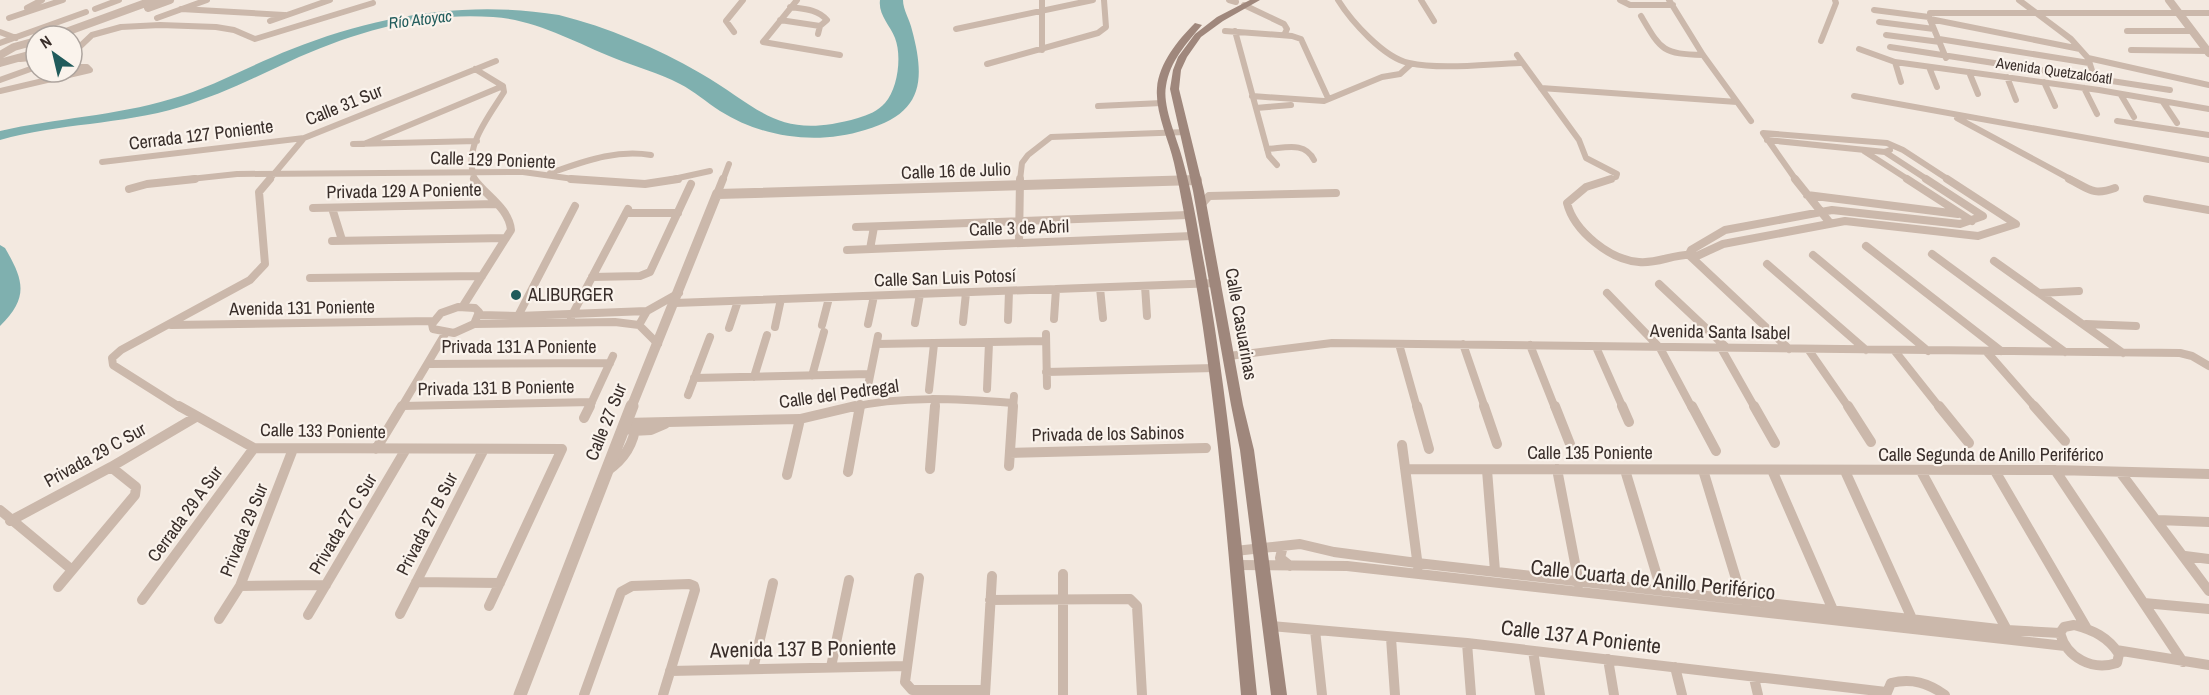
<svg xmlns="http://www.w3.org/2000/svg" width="2209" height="695" font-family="'Archivo Narrow',sans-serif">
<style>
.water{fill:#7fb0af}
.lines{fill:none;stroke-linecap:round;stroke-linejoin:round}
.minor-far2{stroke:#cbb8ab;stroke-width:6}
.minor-far1{stroke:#cbb8ab;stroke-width:8}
.minor{stroke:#cbb8ab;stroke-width:10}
.tertiary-far2{stroke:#cbb8ab;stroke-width:8}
.tertiary-far1{stroke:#cbb8ab;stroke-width:10}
.tertiary{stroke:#cbb8ab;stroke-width:13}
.secondary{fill:#9f877c;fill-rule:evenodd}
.poi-dot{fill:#205b5b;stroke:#faf3ec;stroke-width:2}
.labels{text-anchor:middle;stroke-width:4.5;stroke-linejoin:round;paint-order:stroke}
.far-street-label{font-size:15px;fill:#392e2a;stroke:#faf3ec}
.far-water-label{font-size:16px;font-style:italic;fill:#205b5b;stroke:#faf3ec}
.street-label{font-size:18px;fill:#392e2a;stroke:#faf3ec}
.poi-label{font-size:18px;fill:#392e2a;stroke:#faf3ec;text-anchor:start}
.near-street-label{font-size:21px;fill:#392e2a;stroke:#faf3ec}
</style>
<rect width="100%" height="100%" fill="#f3e9e0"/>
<path class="water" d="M 880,0 L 903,0 C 903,10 910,20 912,30 C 926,82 922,114 865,130 C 817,145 763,138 720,111 C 706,102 694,91 680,84 C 659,73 636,67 614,58 C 574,42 537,20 493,17 C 425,12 361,30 299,57 C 260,75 221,95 180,107 C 121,125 59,123 0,140 L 0,131 C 56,118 115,116 171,99 C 213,87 251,65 292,49 C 377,15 468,0 559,15 C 607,27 657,48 700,73 C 762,109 778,141 858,118 C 868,115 878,111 885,103 C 898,88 902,56 895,38 C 890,25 878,15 880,0 Z
M 0,245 L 5,248 C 23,279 30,297 0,326 Z"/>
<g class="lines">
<path class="minor-far2" d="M 797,0 L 763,42 L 840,55
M 1042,0 L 1042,50
M 1229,0 L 1236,2
M 1338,0 C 1351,21 1384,58 1409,63 C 1441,70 1487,64 1520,63
M 1421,0 L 1434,21
M 1620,0 L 1630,5 L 1673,5
M 1669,0 L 1703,55 L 1751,121
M 2019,0 L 2071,39 L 2088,58 L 2095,80
M 1244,5 L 1284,24 L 1287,29 L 1284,35
M 790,7 C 804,9 817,9 827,20 L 820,26 L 818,34
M 27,8 L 42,0
M 95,9 L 119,0
M 181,9 L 284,15
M 1874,10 L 1929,17 L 1946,58
M 1930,13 L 2209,13
M 1641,16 C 1661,50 1662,54 1703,55
M 9,18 L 63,0
M 157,18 L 207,0
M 1930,19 L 2080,49
M 780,20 L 820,26
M 270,21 L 330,0
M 1879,22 L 1934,29
M 956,29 L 1093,0
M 1225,31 L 1292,36 L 1301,39 L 1328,98
M 1235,31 L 1269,156 L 1277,165
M 2127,31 L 2192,31
M 0,32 L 16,38
M 734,32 L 726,21 L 743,0
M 1886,35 L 1940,42
M 1939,39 L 2089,63
M 1821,41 L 1836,3 L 1835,0
M 0,43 L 86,12
M 1890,47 L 2170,90
M 1859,49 L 1895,62 L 2099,90 L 2209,109
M 2131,50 L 2208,51
M 72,54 L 92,35 L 121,27 L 160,25 L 216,27 L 234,30 L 255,39 L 373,3
M 1517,55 L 1579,140 L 1586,158 L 1617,174 L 1616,177 L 1606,180
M 2088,58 L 2209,85
M 20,59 L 31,58 L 36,61
M 1895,62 L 1901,82
M 987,64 L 1098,33 L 1106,27 L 1104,0
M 1929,67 L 1937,87
M 475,69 L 503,86 L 504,92 C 488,118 462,148 475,180
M 1969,72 L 1978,94
M 2007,77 L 2016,100
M 0,80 L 36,67
M 2044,82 L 2055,106
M 1541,88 L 1737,102
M 2084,88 L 2097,114
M 0,91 L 90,70 L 87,67 L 72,67
M 2121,95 L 2134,117
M 1252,96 L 1324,101 L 1382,77 L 1400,74 L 1411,64
M 1854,96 L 2209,160
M 2163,102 L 2177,123
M 1098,106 L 1162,103
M 1256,108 L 1291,105
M 1957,118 L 2072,180
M 2117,121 L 2209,135
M 1767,140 L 1885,152 L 1890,150
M 353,144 L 477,141
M 364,144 L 503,86
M 1267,149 C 1285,148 1305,141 1314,160
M 1864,151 L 1909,180
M 1885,152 L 1928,180
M 102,162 L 304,138
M 550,173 C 583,162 615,149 651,155
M 181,180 L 237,174 L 523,172 L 581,180
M 269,180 L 304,138 L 496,61
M 669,180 L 710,171
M 723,180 L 729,164
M 1020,180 L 1022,163 L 1028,155 L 1051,137 L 1186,132
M 1796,180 L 1763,133 L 1887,143 L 1903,150 L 1949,180"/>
<path class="minor-far1" d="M 571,179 L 645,184 L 678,179
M 1611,179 L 1586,187 L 1567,203 C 1574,231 1610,260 1639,262 C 1658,264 1675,253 1694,255
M 1795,179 L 1830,223
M 1907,179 L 1972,221
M 2069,179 C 2089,189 2093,196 2115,188
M 129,189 L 147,184 L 195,179
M 717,194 L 723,179
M 1807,195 L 1958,214
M 2147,199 L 2209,210
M 1201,205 L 1209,196 L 1336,193
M 313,208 L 496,204
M 332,208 L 342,240
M 626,213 L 678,213
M 856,227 L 1188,215
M 332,241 L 506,238
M 1019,243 L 1020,179
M 1866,246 L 2001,351
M 870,249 L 874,227
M 847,250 L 1192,236
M 1689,254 L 1691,250 L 1725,230 L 1832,210 L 1960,224 L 1983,216 L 1926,179
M 1932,254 L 2065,352
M 1689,255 L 1789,349
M 1813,255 L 1928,351
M 1697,256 L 1723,244 L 1845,221 L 1978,236 L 2016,224 L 1947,179
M 1994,261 L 2123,353
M 1767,264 L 1866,350
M 592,277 L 640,276 L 650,272 L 691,184
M 310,278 L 482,276
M 1659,284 L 1727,348
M 1145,286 L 1147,316
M 1100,288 L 1103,318
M 1607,293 L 1660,348 L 1692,408
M 2039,293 L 2079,291
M 675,303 L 1217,283
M 463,306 L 511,230 C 509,208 486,196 474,179
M 458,307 L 475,308 L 479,312 L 474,324 L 454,333 L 433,329 L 432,324 L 441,313 Z
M 480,315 L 518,316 L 647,311
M 518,316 L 575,206
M 571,317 L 628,209
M 1054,319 L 1056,289
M 1008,320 L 1009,291
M 963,322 L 966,293
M 915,323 L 920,294
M 474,324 L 615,322 L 639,325
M 868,324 L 874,296
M 2086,324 L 2136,326
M 171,325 L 433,321
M 822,325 L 829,298
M 775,327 L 781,299
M 729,328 L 738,301
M 1046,334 L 1047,386
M 658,344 L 639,325 L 647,311 L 679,293
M 877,344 L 1046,341
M 1399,344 L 1417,408
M 1463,344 L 1485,408
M 1530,345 L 1555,408
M 1596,347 L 1623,408
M 1721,348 L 1755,408
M 1808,349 L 1849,408
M 1894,350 L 1940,408
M 1986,351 L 2036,408
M 1229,356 L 1332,343 L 2180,353 L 2192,356 L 2209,366
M 428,364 L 610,363
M 1046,372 L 1215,368
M 812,376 L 824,332
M 754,377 L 767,335
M 694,378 L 870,374
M 987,389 L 989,343
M 929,390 L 934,344
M 867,391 L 878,336
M 688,395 L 710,337
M 402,406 L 592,402
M 181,408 L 113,365 L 112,358 L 121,350 L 250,280 L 265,264 L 259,192 L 270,179
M 401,408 L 445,334
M 589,408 L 613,356
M 848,408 C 902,395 959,399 1013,403
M 859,408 L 860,404
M 935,408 L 936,400
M 1013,408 L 1014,396"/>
<path class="minor" d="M 179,406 L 254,448 L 562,449 L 489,606
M 1417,406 L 1429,449
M 1484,406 L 1497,444
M 1555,406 L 1570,444
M 1622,406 L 1629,422
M 1692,406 L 1716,451
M 1754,406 L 1775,443
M 1848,406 L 1871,442
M 1939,406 L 1969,443
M 2034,406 L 2065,441
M 584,418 L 590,406
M 625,423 L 800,419 L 855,406
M 632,431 L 651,430 L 665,424
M 1402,445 L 1418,567
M 376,449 L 402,406
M 1010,453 L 1206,448
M 1009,466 L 1013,406
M 930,469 L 935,406
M 1407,469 L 2055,470 L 2209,474
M 1557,469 L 1579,584
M 1487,470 L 1495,571
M 1625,470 L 1661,589
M 1703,470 L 1744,605
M 1772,470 L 1833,610
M 2055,470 L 2183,662
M 607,471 C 625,459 634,444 636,423
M 1845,471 L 1914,623
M 1921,471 L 2007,630
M 1995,471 L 2086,627
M 848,472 L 860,406
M 2120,472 L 2209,591
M 787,475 L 800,419
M 0,510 L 71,569
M 2158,520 L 2209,522
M 10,521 L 111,467 L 196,417
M 1283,546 L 1280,558 L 1290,566
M 1235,551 L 1300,544 L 1334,552 L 1417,563 L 2007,630 L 2060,633
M 2185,556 L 2209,559
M 1236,565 L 1347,566 L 2065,646
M 1063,574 L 1063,695
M 919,578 L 905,682 L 912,690 L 985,690
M 416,582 L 500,583
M 240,586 L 326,585
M 58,587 L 135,495 L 136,487 L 111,467
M 142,600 L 254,448
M 990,600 L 1130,599 L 1137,606 L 1142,695
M 2144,603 L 2209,609
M 400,614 L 484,449
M 308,615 L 406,449
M 219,619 L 240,586 L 293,449
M 2074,625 C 2093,630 2108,637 2119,654 L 2117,663 C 2092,671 2067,658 2060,633 L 2064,627 Z
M 1271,626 L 1467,643 L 1886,692
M 1315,630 L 1322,695
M 1391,638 L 1395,695
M 1467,643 L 1471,695
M 2116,650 L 2209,665
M 1533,651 L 1540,695
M 1608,659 L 1614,695
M 831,667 L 849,580
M 1675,667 L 1682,695
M 753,669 L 773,583
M 670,671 L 907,666
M 1754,678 L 1758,695
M 584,695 L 621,592 L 632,586 L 689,584 L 694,586 L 695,590 L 663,695
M 985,695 L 992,576
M 1886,695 L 1891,683 C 1912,678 1928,683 1945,695"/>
<path class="tertiary-far2" d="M 2169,0 L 2209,53
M 148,8 L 170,0
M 55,36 L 154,0
M 0,55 L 14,47 L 36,41
M 0,63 L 36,53
M 1191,180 L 1197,180"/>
<path class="tertiary-far1" d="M 631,408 L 717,194 L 1197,180"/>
<path class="tertiary" d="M 520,695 L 632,406"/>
<path class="secondary" d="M 1250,0 L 1260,0 L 1223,21 L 1201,37 L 1187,57 L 1181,70 L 1179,89 L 1204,191 L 1243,405 L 1254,450 L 1287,695 L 1271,695 L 1240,450 L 1231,405 L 1193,191 L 1170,89 L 1173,70 L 1178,57 L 1195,34 L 1217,17 Z
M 1195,23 L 1202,25 C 1186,44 1170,61 1166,86 C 1162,107 1178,140 1183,161 C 1193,196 1198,232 1205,268 C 1230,409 1242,552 1257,695 L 1241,695 C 1228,552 1218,408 1193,266 C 1187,232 1182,197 1174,163 C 1169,140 1155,113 1157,88 C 1159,63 1178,40 1195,23 Z"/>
</g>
<circle class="poi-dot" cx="516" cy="295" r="6"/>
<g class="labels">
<g class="far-street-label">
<text transform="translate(2054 71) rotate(8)" y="5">Avenida Quetzalcóatl</text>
</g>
<g class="far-water-label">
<text transform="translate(420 19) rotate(-7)" y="6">Río Atoyac</text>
</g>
<g class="street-label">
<text transform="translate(344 105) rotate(-22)" y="6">Calle 31 Sur</text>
<text transform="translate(201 135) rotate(-7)" y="6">Cerrada 127 Poniente</text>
<text transform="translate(493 160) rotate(2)" y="6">Calle 129 Poniente</text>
<text transform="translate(956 171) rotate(-2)" y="6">Calle 16 de Julio</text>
<text transform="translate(404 191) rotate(-1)" y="6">Privada 129 A Poniente</text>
<text transform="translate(1019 228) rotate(-2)" y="6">Calle 3 de Abril</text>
<text transform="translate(945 278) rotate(-2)" y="6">Calle San Luis Potosí</text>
<text transform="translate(302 308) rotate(-1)" y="6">Avenida 131 Poniente</text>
<text transform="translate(1241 324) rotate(80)" y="6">Calle Casuarinas</text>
<text transform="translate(1720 332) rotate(1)" y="6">Avenida Santa Isabel</text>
<text x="519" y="353">Privada 131 A Poniente</text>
<text transform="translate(496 388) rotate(-1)" y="6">Privada 131 B Poniente</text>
<text transform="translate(839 394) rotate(-8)" y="6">Calle del Pedregal</text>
<text transform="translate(606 422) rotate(-68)" y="6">Calle 27 Sur</text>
<text transform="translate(323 431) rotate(1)" y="6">Calle 133 Poniente</text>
<text transform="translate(1108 434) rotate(-1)" y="6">Privada de los Sabinos</text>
<text x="1590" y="459">Calle 135 Poniente</text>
<text transform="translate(95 455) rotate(-29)" y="6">Privada 29 C Sur</text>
<text x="1991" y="461">Calle Segunda de Anillo Periférico</text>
<text transform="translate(185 514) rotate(-54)" y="6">Cerrada 29 A Sur</text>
<text transform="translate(343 524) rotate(-59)" y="6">Privada 27 C Sur</text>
<text transform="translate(427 524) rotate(-63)" y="6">Privada 27 B Sur</text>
<text transform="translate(244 530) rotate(-68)" y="6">Privada 29 Sur</text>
</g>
<g class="poi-label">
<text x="528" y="301">ALIBURGER</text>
</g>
<g class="near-street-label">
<text transform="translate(1653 580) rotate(6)" y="7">Calle Cuarta de Anillo Periférico</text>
<text transform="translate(1581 637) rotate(7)" y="7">Calle 137 A Poniente</text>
<text transform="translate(803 649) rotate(-1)" y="7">Avenida 137 B Poniente</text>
</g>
</g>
<g transform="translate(54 54) rotate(326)"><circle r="28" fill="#faf3ec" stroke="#ada49e" stroke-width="1.5"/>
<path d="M0-4.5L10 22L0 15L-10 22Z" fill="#205b5b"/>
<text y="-9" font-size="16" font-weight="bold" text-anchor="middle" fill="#392e2a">N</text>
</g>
</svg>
